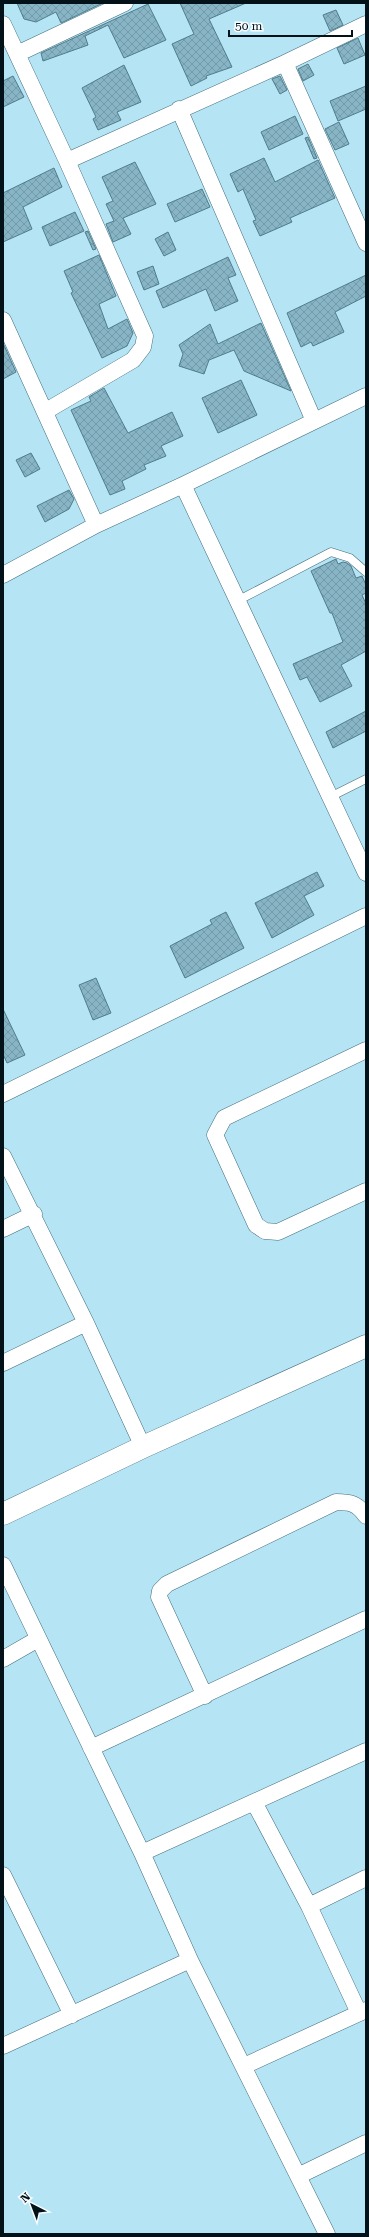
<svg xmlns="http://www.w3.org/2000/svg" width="369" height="2237" font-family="'Roboto Serif',serif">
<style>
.building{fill:url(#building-cross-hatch);stroke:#507c8b}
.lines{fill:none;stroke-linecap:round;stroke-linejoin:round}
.lane-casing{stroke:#426d7d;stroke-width:9}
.street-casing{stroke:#426d7d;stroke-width:17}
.secondary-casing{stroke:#426d7d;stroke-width:23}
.lane{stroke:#fff;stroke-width:8}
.street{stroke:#fff;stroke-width:16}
.secondary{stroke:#fff;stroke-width:22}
</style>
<defs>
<pattern id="building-cross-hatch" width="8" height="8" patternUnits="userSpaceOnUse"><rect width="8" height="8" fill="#88b5c6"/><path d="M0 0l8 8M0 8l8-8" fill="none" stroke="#749ba9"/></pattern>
</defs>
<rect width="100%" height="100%" fill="#b5e4f5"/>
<path class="building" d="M 17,3 L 103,3 L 61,23 L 56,12 L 36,22 L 24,19 Z
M 180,3 L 246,3 L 209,19 L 232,67 L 206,76 L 207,78 L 191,86 L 172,44 L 194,34 Z
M 148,4 L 166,40 L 124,58 L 108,25 L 85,36 L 88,45 L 43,61 L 41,53 Z
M 336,10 L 343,25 L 330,31 L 323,15 Z
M 358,38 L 365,55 L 344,64 L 337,48 Z
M 308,64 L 314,75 L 303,81 L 298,69 Z
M 124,65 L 141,102 L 117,112 L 121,120 L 98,130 L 93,119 L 96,117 L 82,88 Z
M 13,76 L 24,97 L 3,107 L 3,81 Z
M 280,76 L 287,90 L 280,94 L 272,79 Z
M 366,86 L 366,109 L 338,121 L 330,101 Z
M 295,116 L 303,134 L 269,150 L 261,132 Z
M 339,122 L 349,144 L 335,150 L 325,129 Z
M 308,137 L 317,158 L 314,159 L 305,138 Z
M 264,158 L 275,182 L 318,160 L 335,198 L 290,218 L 292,222 L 260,236 L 253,221 L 256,220 L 243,189 L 238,192 L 230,174 Z
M 135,162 L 156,204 L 123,218 L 131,234 L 113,242 L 106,224 L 114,221 L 106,204 L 113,201 L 102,177 Z
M 54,168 L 62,187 L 23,207 L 32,229 L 3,242 L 3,193 Z
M 202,189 L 210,207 L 175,222 L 167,204 Z
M 75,212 L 84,231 L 50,246 L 42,227 Z
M 88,231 L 96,249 L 93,250 L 85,232 Z
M 168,232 L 176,250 L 164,256 L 155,239 Z
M 99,255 L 116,296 L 99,304 L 108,329 L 127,319 L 133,333 L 127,346 L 102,358 L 71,293 L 73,292 L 64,271 Z
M 228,257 L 236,275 L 228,278 L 238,301 L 215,311 L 206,289 L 163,308 L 156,291 Z
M 153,266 L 159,284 L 144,290 L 137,272 Z
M 366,275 L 366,296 L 335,312 L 344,332 L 313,346 L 311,342 L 301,347 L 287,313 Z
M 261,323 L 291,391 L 244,371 L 234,350 L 209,360 L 204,374 L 179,366 L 183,354 L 179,345 L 210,324 L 218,344 Z
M 3,343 L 16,372 L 3,379 Z
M 241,380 L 257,415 L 218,433 L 202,398 Z
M 104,388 L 128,433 L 172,412 L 183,436 L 161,446 L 166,456 L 144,465 L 146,469 L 122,481 L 125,489 L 110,495 L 71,410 L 91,401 L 89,397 Z
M 31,453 L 40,469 L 25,477 L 16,460 Z
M 69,490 L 74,499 L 69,509 L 45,522 L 37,506 Z
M 336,559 L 338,564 L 343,562 L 347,563 L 351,566 L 356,578 L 362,576 L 366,585 L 366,593 L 362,595 L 366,604 L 366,651 L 341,665 L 352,686 L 320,702 L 307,677 L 300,680 L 293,664 L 343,642 L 332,613 L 330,613 L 311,571 Z
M 366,711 L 366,731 L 333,748 L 326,732 Z
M 317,872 L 324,886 L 304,896 L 314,915 L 272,938 L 255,903 Z
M 226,912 L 244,948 L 185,978 L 170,946 L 212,924 L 210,920 Z
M 96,978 L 111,1013 L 93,1020 L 79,985 Z
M 3,1009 L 25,1055 L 7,1063 L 3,1054 Z"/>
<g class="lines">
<g class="lane-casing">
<path id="lane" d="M 239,600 L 331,552 L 350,558 L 366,572
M 330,797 L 366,779"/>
</g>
<g class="street-casing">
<path id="street" d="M 3,24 L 67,161 L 145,336 L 143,347 L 133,360 L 46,411
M 17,54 L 125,3
M 285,63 L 366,243
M 179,109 L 314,421
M 67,161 L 285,63 L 366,24
M 3,320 L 96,525
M 183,485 L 366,873
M 3,575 L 96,525 L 183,485 L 366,396
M 366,1050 L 224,1118 L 215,1135 L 256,1225 L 265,1231 L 278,1232 L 366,1191
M 3,1094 L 366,916
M 3,1156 L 86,1323 L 143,1447
M 3,1229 L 34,1214
M 3,1363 L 86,1323
M 3,1565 L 142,1853 L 190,1960 L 327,2234
M 3,1659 L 38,1639
M 205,1696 L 159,1597 L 160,1591 L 167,1584 L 336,1502 C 350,1502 357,1503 366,1516
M 91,1748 L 366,1619
M 254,1802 L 309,1906 L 359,2013
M 142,1853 L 366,1751
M 3,1875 L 72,2015
M 309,1906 L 366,1878
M 3,2046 L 190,1960
M 244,2066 L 366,2010
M 298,2176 L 366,2143"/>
</g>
<g class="secondary-casing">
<path id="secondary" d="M 3,1514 L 143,1447 L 366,1346"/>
</g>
<use href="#lane" class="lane"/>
<use href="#street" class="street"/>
<use href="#secondary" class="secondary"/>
</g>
<rect width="369" height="2237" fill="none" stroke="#021218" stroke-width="8"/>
<g transform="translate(32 2205) rotate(318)" stroke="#f8fdff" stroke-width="3" paint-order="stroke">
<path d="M0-3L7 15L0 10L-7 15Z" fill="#021218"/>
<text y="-6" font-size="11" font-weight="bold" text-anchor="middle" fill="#021218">N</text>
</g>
<path d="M229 30v6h123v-6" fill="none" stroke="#021218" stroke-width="2"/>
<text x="235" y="30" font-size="12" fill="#021218" stroke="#f8fdff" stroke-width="3" paint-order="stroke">50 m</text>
</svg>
